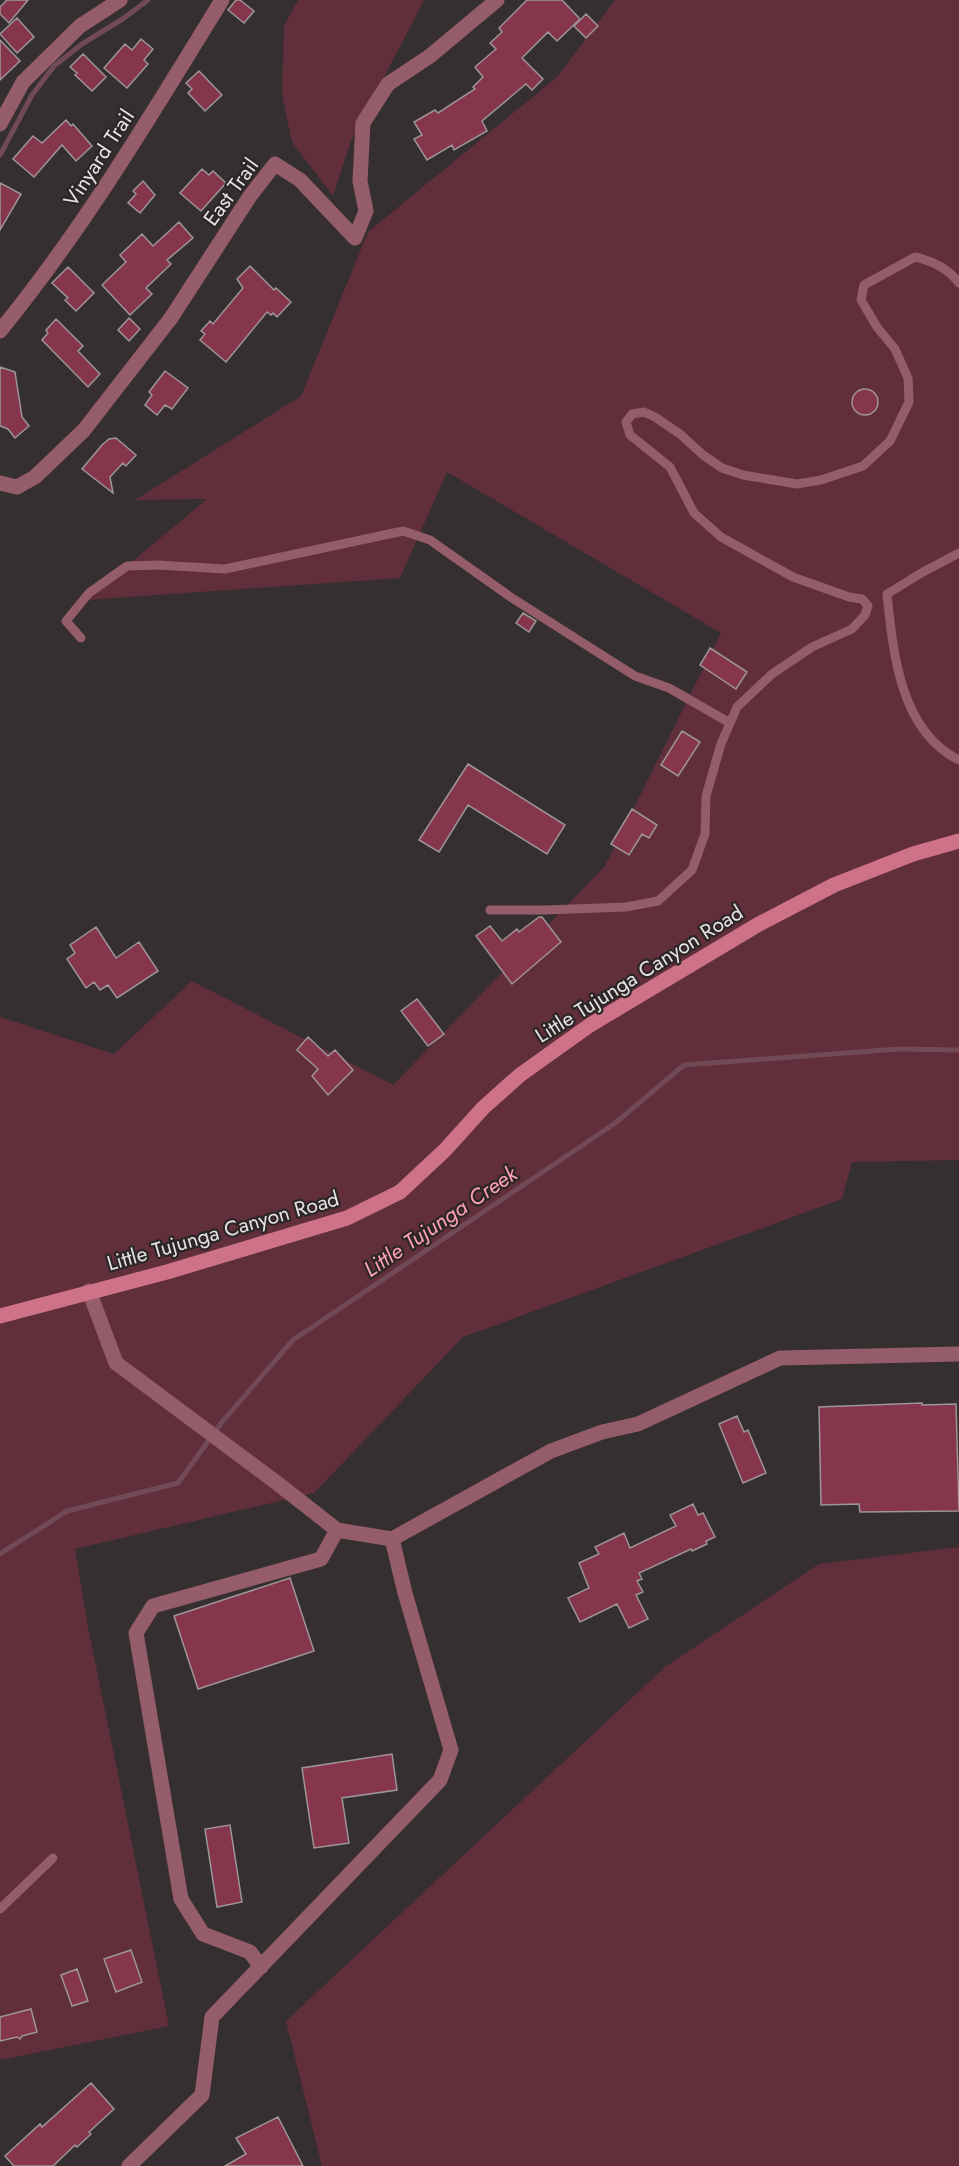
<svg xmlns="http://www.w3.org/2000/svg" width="959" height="2166" font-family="Jost,sans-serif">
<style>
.green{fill:#612e3b}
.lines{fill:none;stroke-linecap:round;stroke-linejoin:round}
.stream{stroke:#724957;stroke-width:5}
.building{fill:#85364c;stroke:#9d9597;stroke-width:1.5}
.service{stroke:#955c69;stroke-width:9}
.minor{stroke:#955c69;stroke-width:15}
.secondary{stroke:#cd7287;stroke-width:15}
.labels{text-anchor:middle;stroke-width:4.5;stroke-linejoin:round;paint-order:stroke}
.street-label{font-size:21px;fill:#e6e2e3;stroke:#2c2627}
.water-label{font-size:22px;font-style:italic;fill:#fea1b6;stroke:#2c2627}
</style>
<rect width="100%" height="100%" fill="#362f31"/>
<path class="green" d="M 298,0 L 424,0 L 351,141 L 333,196 L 292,142 L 282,95 L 284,26 Z
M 615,0 L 959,0 L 959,1160 L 852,1162 L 842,1199 L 463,1337 L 314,1493 L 75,1549 L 88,1627 L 169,2026 L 0,2060 L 0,1017 L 114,1054 L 192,981 L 393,1085 L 605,866 L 721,633 L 447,472 L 400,578 L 86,600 L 207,499 L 135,500 L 301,396 L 368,232 L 557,77 Z
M 959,1547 L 959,2166 L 322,2166 L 286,2021 L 665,1667 L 819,1564 Z"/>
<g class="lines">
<path class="stream" d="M 0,155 L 32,95 L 54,66 L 82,44 L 124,18 L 148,0
M 0,1554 L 67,1511 L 178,1483 L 222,1422 L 293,1340 L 614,1124 L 684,1065 L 899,1049 L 959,1050"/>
</g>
<path class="building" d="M 7,0 L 28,0 L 9,23 L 0,14 L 0,7 Z
M 236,0 L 240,0 L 254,11 L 244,23 L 228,10 Z
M 527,0 L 562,0 L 580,19 L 557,41 L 548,32 L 522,58 L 543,79 L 532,90 L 526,84 L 482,121 L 487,131 L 454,150 L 452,145 L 427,160 L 414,139 L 422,135 L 414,122 L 435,110 L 438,113 L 475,89 L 473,87 L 483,77 L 475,67 L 496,49 L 490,43 L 502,32 L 499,28 Z
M 586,14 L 598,26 L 586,38 L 574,26 Z
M 17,18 L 34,37 L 17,53 L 0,34 Z
M 141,39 L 153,49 L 144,60 L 148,64 L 127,88 L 104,68 L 125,44 L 132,50 Z
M 0,40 L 20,61 L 0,80 Z
M 83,54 L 106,77 L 92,91 L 75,75 L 77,73 L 70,67 Z
M 199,71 L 222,95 L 205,111 L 188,93 L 192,89 L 186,83 Z
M 66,120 L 71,126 L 73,124 L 92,146 L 76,161 L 62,145 L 34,177 L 13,159 L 33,136 L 42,143 Z
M 202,169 L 209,175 L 213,171 L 226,183 L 201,211 L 180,193 Z
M 143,181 L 155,195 L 140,213 L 128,203 L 136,194 L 133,191 Z
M 0,183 L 21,194 L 0,230 Z
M 179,222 L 193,238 L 167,260 L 171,264 L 146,288 L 152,294 L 130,315 L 102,285 L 126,262 L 120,255 L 142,234 L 153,246 Z
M 250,266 L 274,290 L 276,288 L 291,302 L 277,317 L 273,313 L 271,315 L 267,312 L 226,362 L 200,340 L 205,334 L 201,331 L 210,321 L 213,324 L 243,288 L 237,279 Z
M 68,267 L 94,293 L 76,311 L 65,300 L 68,298 L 52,283 Z
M 129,318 L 140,329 L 129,341 L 118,330 Z
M 56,319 L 83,346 L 78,351 L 100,374 L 88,387 L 42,340 L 48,333 L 46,330 Z
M 0,367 L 15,372 L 22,417 L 29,426 L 15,438 L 8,429 L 0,426 Z
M 165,371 L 188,388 L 172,409 L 165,405 L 157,415 L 145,405 L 152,395 L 149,392 Z
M852 402a13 13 0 1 1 26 0a13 13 0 1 1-26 0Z
M 116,438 L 136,455 L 126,466 L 123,463 L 110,477 L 113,493 L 82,469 L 102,445 L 109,439 Z
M 523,613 L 536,621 L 529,632 L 516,623 Z
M 710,648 L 747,672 L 736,689 L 700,665 Z
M 682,731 L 700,742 L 678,776 L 661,765 Z
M 468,764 L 565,825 L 547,854 L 468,805 L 439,852 L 419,840 Z
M 632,809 L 657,825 L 649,838 L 642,834 L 629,855 L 611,844 Z
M 539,917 L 542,917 L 561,942 L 512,984 L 476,936 L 490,926 L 502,941 L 517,929 L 519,932 Z
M 96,927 L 116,958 L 139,942 L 158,971 L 117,998 L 108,985 L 100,990 L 94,982 L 86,988 L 67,959 L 75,953 L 70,945 Z
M 417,999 L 444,1034 L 428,1046 L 401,1011 Z
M 308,1037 L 328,1056 L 335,1050 L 353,1070 L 328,1095 L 312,1076 L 318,1069 L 297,1050 Z
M 922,1403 L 922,1405 L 956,1404 L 959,1511 L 860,1512 L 859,1504 L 821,1505 L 819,1407 Z
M 737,1416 L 744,1432 L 748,1430 L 766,1473 L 743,1483 L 719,1424 Z
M 693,1504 L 698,1515 L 703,1513 L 715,1537 L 706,1541 L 707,1544 L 692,1551 L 691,1549 L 639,1573 L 642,1579 L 637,1581 L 643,1592 L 636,1595 L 648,1619 L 629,1628 L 617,1604 L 580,1622 L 568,1598 L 589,1588 L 579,1563 L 599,1554 L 595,1547 L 624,1533 L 630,1548 L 676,1526 L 670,1515 Z
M 290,1578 L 314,1651 L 198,1689 L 174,1616 Z
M 392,1754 L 397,1790 L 342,1798 L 349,1843 L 314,1848 L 302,1768 Z
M 230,1825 L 242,1902 L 217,1907 L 205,1829 Z
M 131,1950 L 142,1982 L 116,1992 L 104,1959 Z
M 77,1969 L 88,2001 L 72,2006 L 61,1975 Z
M 31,2009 L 37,2032 L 22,2036 L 20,2039 L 17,2037 L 0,2041 L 0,2017 Z
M 91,2083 L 114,2109 L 89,2132 L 91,2134 L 77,2147 L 75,2145 L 53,2166 L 14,2166 L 5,2156 L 40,2124 L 42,2127 Z
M 278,2117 L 303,2166 L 225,2166 L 246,2154 L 236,2138 Z"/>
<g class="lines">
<path class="service" d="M 959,553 L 923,572 L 887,594 C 893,652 900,731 959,760
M 81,638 L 66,621 L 89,593 L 127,566 L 158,565 L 225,569 L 403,531 L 430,540 L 512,598 L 635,676 L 669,688 L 730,723
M 490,910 L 545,910 L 626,907 L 658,901 L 692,870 L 705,834 L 706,796 L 721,744 L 737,707 L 772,674 L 812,647 L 852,629 L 865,615 L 868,606 L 862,599 L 849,597 L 793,577 L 721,537 L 694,513 L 670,467 L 630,435 L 626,422 L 632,414 L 644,412 L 655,417 L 680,434 L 703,455 L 722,468 L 743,475 L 797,484 L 821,480 L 863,466 L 890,441 L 909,402 L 908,378 L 895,349 L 877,327 L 861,300 L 864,285 L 915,257 C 933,261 948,268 959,283
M 0,1909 L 53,1858"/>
<path class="minor" d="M 0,124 L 23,82 L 80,26 L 120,0
M 0,331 C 84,228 152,114 222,0
M 0,483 L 17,487 L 35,477 L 84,430 L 171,318 L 250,196 L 275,164 L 300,180 L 355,238 L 366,211 L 360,181 L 363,123 L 388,84 L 430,56 L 497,0
M 89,1291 L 116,1363 L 277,1483 L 337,1530 L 392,1539 L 551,1451 L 602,1432 L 638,1424 L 780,1358 L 959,1354
M 261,1967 L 250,1952 L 203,1934 L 181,1899 L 136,1633 L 153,1606 L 321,1559 L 337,1530
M 129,2166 L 202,2095 L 212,2017 L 440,1780 L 451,1750 L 405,1593 L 392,1539"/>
<path class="secondary" d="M 0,1316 L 167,1272 L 347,1218 L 400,1192 L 445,1150 L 483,1108 L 520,1075 L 590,1025 L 759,924 L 834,885 L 913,854 L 959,841"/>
</g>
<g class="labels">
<g class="street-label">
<text transform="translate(99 158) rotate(-57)" y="7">Vinyard Trail</text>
<text transform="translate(231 192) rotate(-54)" y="7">East Trail</text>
<text transform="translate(639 974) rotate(-32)" y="7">Little Tujunga Canyon Road</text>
<text transform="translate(223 1231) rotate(-16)" y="7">Little Tujunga Canyon Road</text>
</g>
<g class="water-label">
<text transform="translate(440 1221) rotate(-34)" y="8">Little Tujunga Creek</text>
</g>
</g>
</svg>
